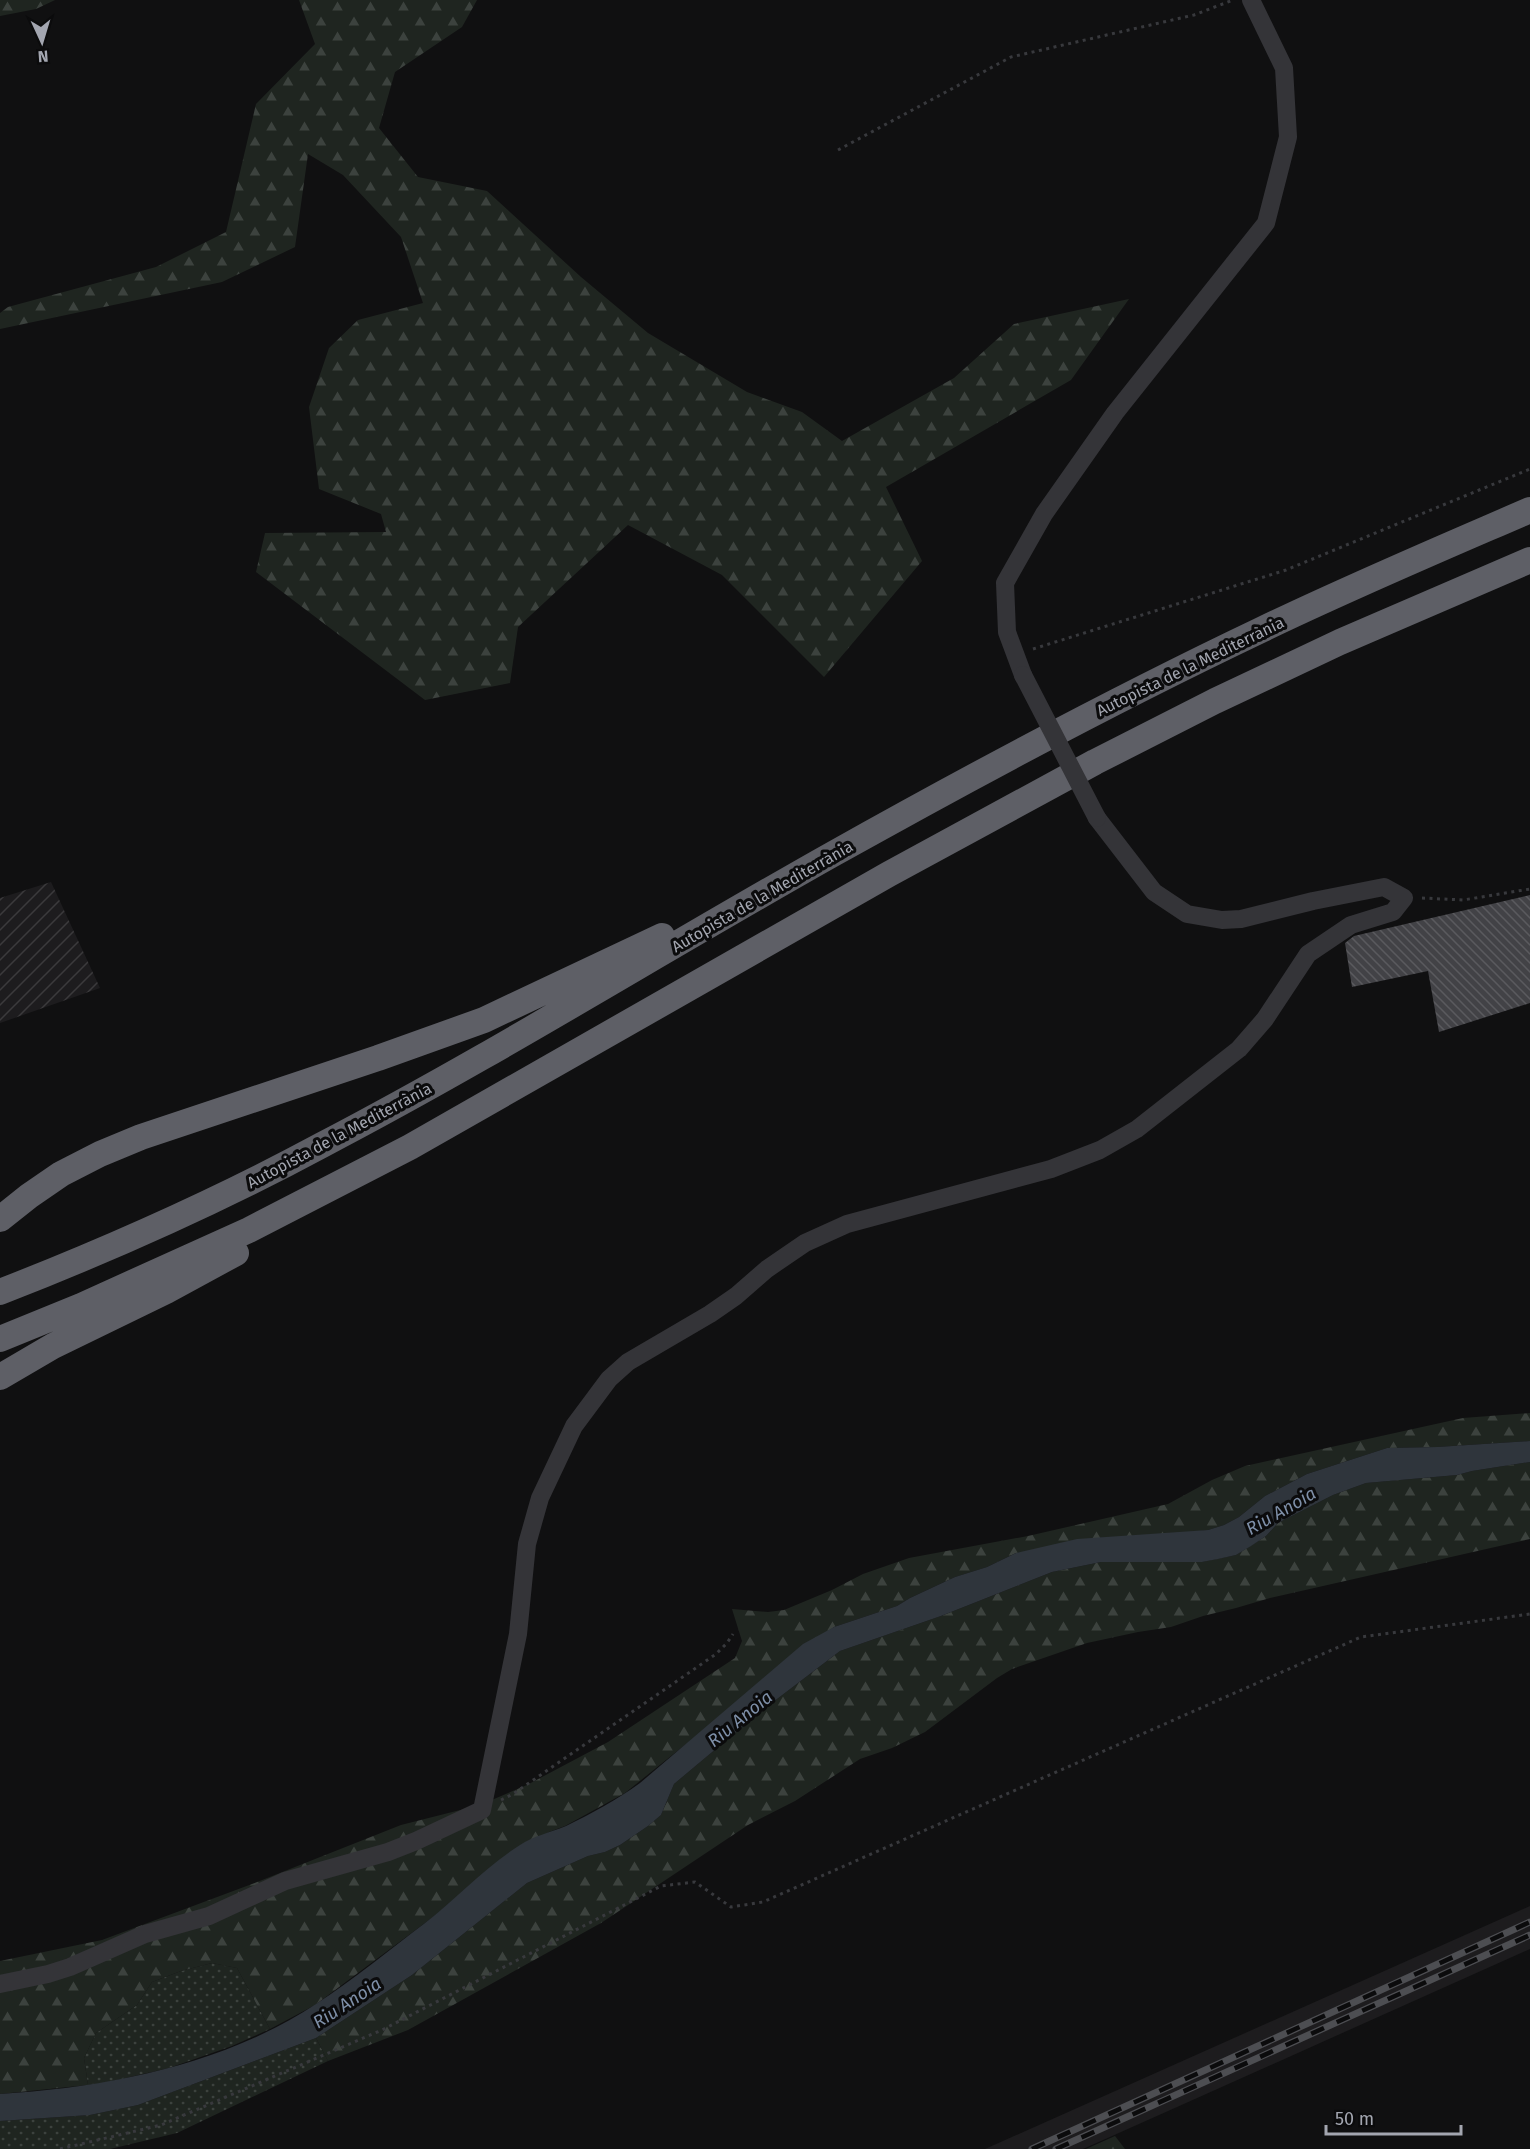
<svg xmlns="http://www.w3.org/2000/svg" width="1530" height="2149" font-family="'Fira Sans',sans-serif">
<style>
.built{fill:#1d1c1e}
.industrial{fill:url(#industrial-furrows)}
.grass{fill:url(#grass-dots)}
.forest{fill:url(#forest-firs)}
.water{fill:#2f353c}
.building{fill:url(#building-back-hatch)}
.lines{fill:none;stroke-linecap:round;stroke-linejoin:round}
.path{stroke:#38393d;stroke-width:3;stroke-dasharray:3 4.5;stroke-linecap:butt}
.minor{stroke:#343438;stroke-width:18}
.highway{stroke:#5e5f66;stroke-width:26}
.rail-casing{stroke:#4d4e52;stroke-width:7}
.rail{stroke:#0b0b0c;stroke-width:4.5;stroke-dasharray:14;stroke-linecap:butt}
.minor-bridge{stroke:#343438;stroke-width:18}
.labels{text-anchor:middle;stroke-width:6;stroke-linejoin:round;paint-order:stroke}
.street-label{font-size:16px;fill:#a3a6b0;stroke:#0b0b0c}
.water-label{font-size:18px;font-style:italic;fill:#7e8fa8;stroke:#0b0b0c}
</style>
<defs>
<pattern id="industrial-furrows" width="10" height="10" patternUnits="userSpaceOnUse" patternTransform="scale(1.5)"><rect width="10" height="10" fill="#1d1c1e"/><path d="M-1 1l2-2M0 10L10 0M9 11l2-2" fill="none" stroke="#3b3a3c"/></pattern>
<pattern id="grass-dots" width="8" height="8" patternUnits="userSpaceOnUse" patternTransform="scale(1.5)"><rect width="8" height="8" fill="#1f2520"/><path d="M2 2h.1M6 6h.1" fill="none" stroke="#3c423e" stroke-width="1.8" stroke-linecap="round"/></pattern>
<pattern id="forest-firs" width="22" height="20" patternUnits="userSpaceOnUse" patternTransform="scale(1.5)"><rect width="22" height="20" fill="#1f2520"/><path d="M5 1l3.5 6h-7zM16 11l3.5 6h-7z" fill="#3c423e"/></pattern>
<pattern id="building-back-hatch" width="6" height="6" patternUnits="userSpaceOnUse" patternTransform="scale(1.5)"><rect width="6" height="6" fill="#424246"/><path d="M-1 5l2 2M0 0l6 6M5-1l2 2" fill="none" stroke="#5a5a5e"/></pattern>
</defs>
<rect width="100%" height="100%" fill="#101011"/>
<path class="built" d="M 1530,1906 L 1530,1949 L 1186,2103 L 1083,2149 L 985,2149 Z"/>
<path class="industrial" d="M 51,882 L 100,988 L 0,1023 L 0,898 Z"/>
<path class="grass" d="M 212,1963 L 237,1968 L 270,2029 L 232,2046 L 169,2068 L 104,2083 L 88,2085 L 84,2058 L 96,2033 L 137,2005 L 152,1982 L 181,1971 Z
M 316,2038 L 328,2061 L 177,2133 L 110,2149 L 0,2149 L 0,2121 L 90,2115 L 138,2105 Z"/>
<path class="forest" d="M 0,0 L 55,0 L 36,9 L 0,16 Z
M 299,0 L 477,0 L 462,27 L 395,72 L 379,128 L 418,177 L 487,191 L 581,277 L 648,333 L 747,392 L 802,412 L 842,441 L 954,378 L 1014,324 L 1129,299 L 1071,380 L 886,487 L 922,561 L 824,677 L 722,575 L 628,525 L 518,627 L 510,683 L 425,700 L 256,572 L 265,533 L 386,532 L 381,514 L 319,489 L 309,407 L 329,348 L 358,320 L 423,303 L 401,237 L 343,175 L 308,154 L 295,247 L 222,282 L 0,329 L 0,313 L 8,307 L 156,267 L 226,232 L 256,104 L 315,44 Z
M 1530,1413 L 1530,1441 L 1437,1447 L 1387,1448 L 1307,1474 L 1265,1496 L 1239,1517 L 1224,1525 L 1208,1530 L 1016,1553 L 987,1567 L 955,1577 L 910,1598 L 897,1606 L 834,1627 L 666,1760 L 625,1793 L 565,1826 L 549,1832 L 495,1864 L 445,1908 L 315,2005 L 270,2029 L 237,1968 L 212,1963 L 181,1971 L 152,1982 L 137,2005 L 96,2033 L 84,2058 L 88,2085 L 0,2094 L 0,1961 L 102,1940 L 252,1884 L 401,1825 L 480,1805 L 527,1785 L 608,1742 L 735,1658 L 742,1641 L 732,1609 L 768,1612 L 784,1610 L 832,1590 L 863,1574 L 909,1558 L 1028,1536 L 1168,1504 L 1212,1480 L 1245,1466 L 1463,1418 Z
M 1530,1462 L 1530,1539 L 1270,1598 L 1236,1608 L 1203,1616 L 1171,1627 L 1138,1632 L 1087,1643 L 1012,1669 L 997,1678 L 925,1732 L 892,1748 L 860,1759 L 795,1801 L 748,1825 L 601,1923 L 408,2030 L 328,2061 L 316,2038 L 412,1975 L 527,1883 L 588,1856 L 605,1852 L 620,1845 L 648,1826 L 661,1815 L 674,1784 L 760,1712 L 840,1651 L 941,1616 L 1052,1572 L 1101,1562 L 1202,1562 L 1236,1555 L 1266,1536 L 1278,1523 L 1333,1495 L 1366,1483 L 1457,1475 L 1472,1471 Z
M 1115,2136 L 1125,2149 L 1086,2149 Z"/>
<path class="water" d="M 1530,1441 L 1530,1462 L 1472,1471 L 1457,1475 L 1366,1483 L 1333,1495 L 1278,1523 L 1266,1536 L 1251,1546 L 1236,1555 L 1218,1559 L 1202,1562 L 1101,1562 L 1052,1572 L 941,1616 L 840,1651 L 760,1712 L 674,1784 L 661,1815 L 648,1826 L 620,1845 L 605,1852 L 588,1856 L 527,1883 L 412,1975 L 316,2038 L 138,2105 L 90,2115 L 0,2121 L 0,2094 C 109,2087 223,2065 316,2004 C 353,1980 389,1950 425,1923 C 457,1898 485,1867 520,1845 C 534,1836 551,1832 566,1826 C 591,1814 618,1799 640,1783 L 803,1644 L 834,1627 L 897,1606 L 910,1598 L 955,1577 L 987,1567 L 1016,1553 L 1077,1539 L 1208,1530 L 1224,1525 L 1239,1517 L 1265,1496 L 1307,1474 L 1387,1448 L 1437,1447 Z"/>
<path class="building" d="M 1530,895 L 1530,1003 L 1439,1032 L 1428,971 L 1352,987 L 1345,943 L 1354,936 Z"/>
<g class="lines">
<path class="path" d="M 838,150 L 1011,57 L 1194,15 L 1233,0
M 1033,649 L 1286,570 L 1530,469
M 1422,898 L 1463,900 L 1530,889
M 501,1800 L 513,1794 L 716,1654 L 727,1643 L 733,1634
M 60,2149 L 161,2125 L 382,2030 L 661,1886 L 695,1882 L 731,1907 L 763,1902 L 1361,1637 L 1530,1614"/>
<path class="minor" d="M 1023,675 L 1007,632 L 1005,583 L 1044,514 L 1115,413 L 1266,223 L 1288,137 L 1284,68 L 1251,0
M 0,1984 L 48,1974 L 70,1967 L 145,1934 L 209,1916 L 285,1881 L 388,1852 L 416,1841 L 482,1810 L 518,1634 L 527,1544 L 540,1498 L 574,1426 L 609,1379 L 628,1362 L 710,1314 L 736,1296 L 767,1269 L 805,1243 L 847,1224 L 1051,1169 L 1100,1150 L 1137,1129 L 1239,1049 L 1265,1019 L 1308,954 L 1351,925 L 1393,912 L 1404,898 L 1384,887 L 1313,901 L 1241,919 L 1222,920 L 1187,914 L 1154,892 L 1097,818"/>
<path class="highway" d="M 0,1219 L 29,1196 L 61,1174 L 100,1154 L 141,1137 L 378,1058 L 484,1020 L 662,936
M 0,1292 C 110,1249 218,1201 322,1145 C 496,1054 662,950 833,854 C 974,775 1116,699 1261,630 C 1350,587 1440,549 1530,510
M 0,1339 L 81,1306 L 249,1230 L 410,1147 L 889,874 L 1095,762 L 1215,701 L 1340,642 L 1530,560
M 0,1377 L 53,1346 L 166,1291 L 236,1253"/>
<g class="rail-casing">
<path id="rail" d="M 1032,2149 L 1530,1922
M 1056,2149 L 1530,1935"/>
</g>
<use href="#rail" class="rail"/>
<path class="minor-bridge" d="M 1023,675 L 1097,818"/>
</g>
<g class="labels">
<g class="street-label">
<text transform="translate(1190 666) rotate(-26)" y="6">Autopista de la Mediterrània</text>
<text transform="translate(762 896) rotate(-30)" y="6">Autopista de la Mediterrània</text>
<text transform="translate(339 1135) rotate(-28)" y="6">Autopista de la Mediterrània</text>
</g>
<g class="water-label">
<text transform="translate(1281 1511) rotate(-30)" y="6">Riu Anoia</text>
<text transform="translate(740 1719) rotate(-39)" y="6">Riu Anoia</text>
<text transform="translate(347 2003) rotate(-33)" y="6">Riu Anoia</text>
</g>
</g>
<g transform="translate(42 42) rotate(176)" stroke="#0b0b0c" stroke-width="4.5" paint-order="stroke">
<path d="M0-4.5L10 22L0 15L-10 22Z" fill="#a3a6b0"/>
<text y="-9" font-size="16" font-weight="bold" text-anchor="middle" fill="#a3a6b0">N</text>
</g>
<path d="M1326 2125v9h135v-9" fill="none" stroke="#a3a6b0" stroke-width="3"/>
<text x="1335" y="2125" font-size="18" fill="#a3a6b0" stroke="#0b0b0c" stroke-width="4.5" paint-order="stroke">50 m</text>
</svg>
